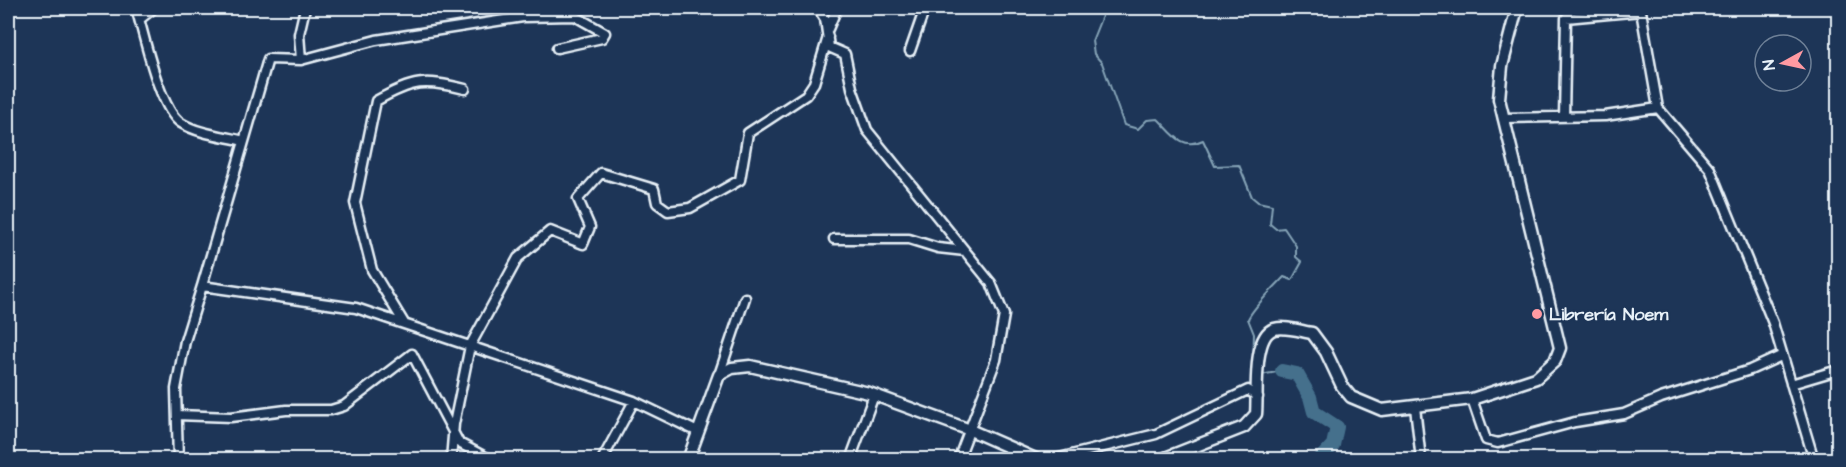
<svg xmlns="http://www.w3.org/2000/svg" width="1846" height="467" font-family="'Architects Daughter',sans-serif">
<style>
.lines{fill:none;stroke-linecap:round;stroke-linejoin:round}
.stream{stroke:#86a4b7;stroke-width:2}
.river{stroke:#45708c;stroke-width:14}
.minor-casing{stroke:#e8f1f8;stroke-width:13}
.major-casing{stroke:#e8f1f8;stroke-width:15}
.minor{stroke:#1d3557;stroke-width:8}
.major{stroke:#1d3557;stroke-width:10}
.poi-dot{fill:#ff9aa2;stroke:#1d3557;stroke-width:2}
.labels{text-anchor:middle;stroke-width:4.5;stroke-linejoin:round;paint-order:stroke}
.poi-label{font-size:18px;font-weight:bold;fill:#e8f1f8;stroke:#1d3557;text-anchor:start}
</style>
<rect width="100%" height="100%" fill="#1d3557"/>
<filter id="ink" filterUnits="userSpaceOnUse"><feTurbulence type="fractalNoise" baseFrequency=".0167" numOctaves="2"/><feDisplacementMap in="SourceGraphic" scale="12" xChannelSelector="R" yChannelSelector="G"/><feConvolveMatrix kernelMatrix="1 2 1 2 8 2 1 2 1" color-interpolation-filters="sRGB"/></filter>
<g filter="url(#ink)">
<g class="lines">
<path class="stream" d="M 1111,8 L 1104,11 L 1092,41 L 1094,54 L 1102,63 L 1124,125 L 1138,129 L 1147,120 L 1158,119 C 1172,132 1181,151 1203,140 L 1215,166 L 1239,165 L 1252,197 L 1258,202 L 1272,205 L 1270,224 L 1276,229 L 1284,228 L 1296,246 L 1296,257 L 1302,262 L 1292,280 L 1284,277 C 1273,289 1254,306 1248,319 L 1254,334 L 1253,366
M 1261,375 L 1282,371"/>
<path class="river" d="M 1282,371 L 1297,374 L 1310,397 L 1314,412 L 1337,427 L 1333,445 L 1319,460"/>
<g class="minor-casing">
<path id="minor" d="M 136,8 C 144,34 159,109 181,123 C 199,134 224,136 244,141
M 818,8 L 825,19 L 829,47 L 845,54 L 852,88 L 867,130 L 991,283 L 1004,315 L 996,360 L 958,460
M 140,19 L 154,8
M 828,29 L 837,8
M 910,51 L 925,8
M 301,60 L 376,40 L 523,17 L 575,16 L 605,33 L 602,38 L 557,48
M 1564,117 L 1566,18 L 1641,11 L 1658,108 L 1710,169 L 1773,323 L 1814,460
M 1503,118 L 1605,116 L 1658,108
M 834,239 L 909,239 L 938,248 L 965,251
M 202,286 L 268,59 L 301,60 L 299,34 L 305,8
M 404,323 L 372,270 L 355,203 L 376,101 C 413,80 424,79 465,89
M 719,375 L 745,298
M 1791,384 L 1838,370
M 1472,399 L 1486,440 L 1498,443 L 1575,422 L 1624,414 L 1661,398 L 1750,370 L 1781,356
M 1415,407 L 1421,460
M 177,415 L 231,417 L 286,410 L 331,410 L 344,406 L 412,354 L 459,443 L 491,460
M 178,460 L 176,389 L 185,341 L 202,286 L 356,308 L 634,401 L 698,432
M 451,460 L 454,424 L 470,346 L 518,258 L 550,231 L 583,244 L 590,227 L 578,199 L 601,173 L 654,189 L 657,203 L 668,211 L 690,208 L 740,180 L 748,133 L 806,95 L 814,83 L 828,37
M 602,460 L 634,401
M 850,460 L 874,395
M 1051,460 L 1156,434 L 1248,390 L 1258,397"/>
</g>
<g class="major-casing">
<path id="major" d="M 688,460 L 719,375 L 732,368 L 750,366 L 869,393 L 970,430 L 1038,460
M 1160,460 L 1244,427 L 1256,414 C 1258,395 1252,336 1274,329 C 1286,326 1300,331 1312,333 L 1326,352 L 1342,386 L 1351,397 L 1382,410 L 1472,399 L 1536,378 L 1555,361 L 1560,348 L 1499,99 L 1502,66 L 1517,8"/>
</g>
<use href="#minor" class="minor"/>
<use href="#major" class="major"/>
</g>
</g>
<circle class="poi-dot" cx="1537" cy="314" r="6"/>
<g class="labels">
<g class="poi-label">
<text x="1549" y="320">Librería Noem</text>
</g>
</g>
<rect width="1846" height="467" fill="none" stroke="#1d3557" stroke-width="30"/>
<rect x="15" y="15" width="1816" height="437" fill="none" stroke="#e8f1f8" stroke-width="2" filter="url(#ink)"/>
<g transform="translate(1783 63) rotate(262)"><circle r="28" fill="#1d3557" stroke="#6e8097" stroke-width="1.5"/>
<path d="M0-4.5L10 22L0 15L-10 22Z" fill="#ff9aa2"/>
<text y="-9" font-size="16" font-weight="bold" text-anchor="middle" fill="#e8f1f8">N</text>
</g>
</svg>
